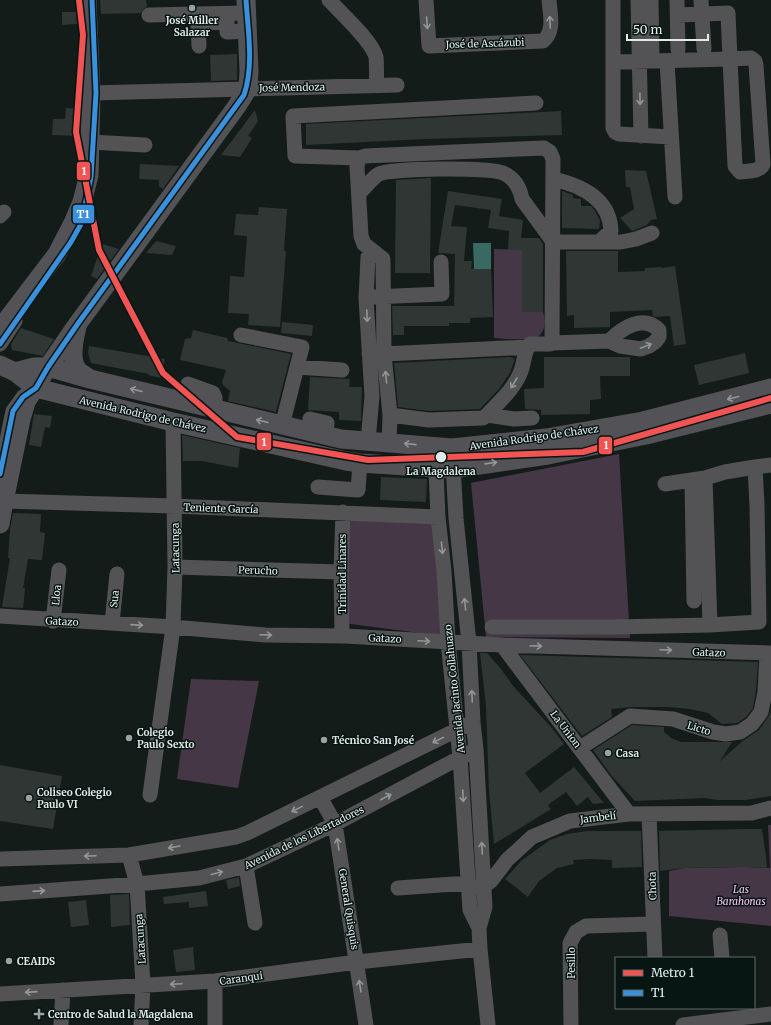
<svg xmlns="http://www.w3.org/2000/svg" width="771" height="1025" font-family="Merriweather,serif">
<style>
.green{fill:#463746}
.water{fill:#386a63}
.building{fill:#2f3634}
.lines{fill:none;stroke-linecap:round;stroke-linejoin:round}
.minor{stroke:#535255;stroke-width:15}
.major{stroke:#535256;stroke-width:19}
.bus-1-casing{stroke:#071513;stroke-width:8}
.bus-1{stroke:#3a90db;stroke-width:5}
.metro-1-casing{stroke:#071513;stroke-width:9}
.metro-1{stroke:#f25453;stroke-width:6}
.oneway{stroke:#939798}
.poi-dot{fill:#9aa3a1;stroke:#071513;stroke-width:1.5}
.stop-dot{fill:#e2ebe9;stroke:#071513;stroke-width:1.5}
.labels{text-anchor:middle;stroke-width:3;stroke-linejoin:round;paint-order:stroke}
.poi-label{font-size:10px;font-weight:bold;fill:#e2ebe9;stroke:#071513;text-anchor:start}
.street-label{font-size:10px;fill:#e2ebe9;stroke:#071513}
.stop-label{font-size:10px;font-weight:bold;fill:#e2ebe9;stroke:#071513}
.park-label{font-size:10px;font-style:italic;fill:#fbc6f9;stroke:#071513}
.line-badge{stroke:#071513;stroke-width:1.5}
.badge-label{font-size:11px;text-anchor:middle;font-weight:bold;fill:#fff}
</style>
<rect width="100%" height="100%" fill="#141c1a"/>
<path class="green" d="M 494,249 L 522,250 L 522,311 L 543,312 C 545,319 546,330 539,336 C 531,341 504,339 494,338 Z
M 619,454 L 630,638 L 486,637 L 471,483 Z
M 345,520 L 433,521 L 442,636 L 343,623 Z
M 191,679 L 259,681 L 238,788 L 177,779 Z
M 768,825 L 771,825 L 771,926 L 669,916 L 669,871 L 685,868 L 746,867 L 770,868 Z"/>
<path class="water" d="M 473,243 L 491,243 L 491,269 L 474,269 Z"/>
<path class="building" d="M 100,0 L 146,0 L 147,7 L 144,8 L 141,13 L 101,14 Z
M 62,12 L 76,12 L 77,24 L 62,25 Z
M 237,54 L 237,80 L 211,81 L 210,55 Z
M 66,108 L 80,109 L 79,136 L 52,135 L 53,119 L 65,119 Z
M 255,110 L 258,121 L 248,136 L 252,138 L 240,157 L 221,155 Z
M 561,111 L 562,135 L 425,139 L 306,145 L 306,124 Z
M 140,164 L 179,166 L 163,189 L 159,186 L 159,180 L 139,179 Z
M 625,170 L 646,171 L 657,219 L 651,220 L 647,225 L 632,231 L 620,218 L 634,209 L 630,187 L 626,187 Z
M 431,178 L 430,273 L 395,273 L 396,180 Z
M 448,191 L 502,199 L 499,216 L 523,220 L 521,238 L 539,238 L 543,244 L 543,312 L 522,312 L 522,250 L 508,250 L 509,231 L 488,228 L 491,210 L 455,205 L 451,226 L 467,227 L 464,261 L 472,261 L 471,269 L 491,269 L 493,317 L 470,318 L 470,323 L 449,323 L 449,326 L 404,326 L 404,335 L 393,335 L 392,306 L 454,306 L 455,254 L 438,253 Z
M 562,191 L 573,195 L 573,198 L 581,199 L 581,206 L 591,206 L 593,208 L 600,220 L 599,229 L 562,228 Z
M 259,207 L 287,209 L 284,251 L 286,251 L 280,327 L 248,325 L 249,314 L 228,313 L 230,276 L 244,277 L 247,236 L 234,235 L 236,214 L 258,215 Z
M 156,241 L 176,246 L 172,255 L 146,253 Z
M 102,244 L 119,249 L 97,279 L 91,276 Z
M 566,251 L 618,251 L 618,272 L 645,271 L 645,268 L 662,267 L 662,268 L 675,266 L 686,344 L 674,346 L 670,316 L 655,317 L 653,316 L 652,310 L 610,312 L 610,327 L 574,328 L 574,315 L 567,316 Z
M 282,322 L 313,325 L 312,336 L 281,333 Z
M 21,328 L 54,339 L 43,356 L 12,350 L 11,344 Z
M 193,330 L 227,338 L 228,341 L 291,354 L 276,412 L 228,401 L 230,391 L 223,385 L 222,382 L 226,370 L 180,360 L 185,339 L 191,338 Z
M 89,346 L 165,359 L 161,378 L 148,375 L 149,374 L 91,363 L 88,353 Z
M 745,353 L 749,373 L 699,385 L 694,365 Z
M 510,357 L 515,359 L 510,373 L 499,389 L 480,409 L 429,411 L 398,407 L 394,363 Z
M 544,357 L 630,357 L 630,376 L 600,376 L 601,399 L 590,400 L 590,414 L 541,415 L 541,410 L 525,409 L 524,389 L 544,388 Z
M 310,377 L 350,379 L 349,387 L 362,387 L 361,421 L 339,420 L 339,412 L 308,410 Z
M 34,414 L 52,416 L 50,428 L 45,427 L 41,447 L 29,445 Z
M 182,435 L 240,448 L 238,468 L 202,461 L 183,461 Z
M 381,477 L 427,479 L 426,502 L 380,500 Z
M 13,513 L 41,514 L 40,532 L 45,533 L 42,560 L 28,559 L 23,588 L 25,588 L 23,608 L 2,607 L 10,558 L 8,558 L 10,529 Z
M 480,653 L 487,653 L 501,669 L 514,687 L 551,727 L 564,744 L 525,773 L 540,793 L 574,767 L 604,803 L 593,804 L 588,797 L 577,806 L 566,792 L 548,805 L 551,809 L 494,844 L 489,791 L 486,706 Z
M 520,655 L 758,662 L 756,691 L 753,708 L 746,717 L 737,723 L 722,724 L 708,713 L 690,709 L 667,707 L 631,707 L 611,709 L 612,717 L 582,736 Z
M 771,711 L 771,796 L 746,800 L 718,800 L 705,798 L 635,801 L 611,775 L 593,750 L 632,725 L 664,727 L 664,732 L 671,738 L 681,742 L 732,742 L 720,761 L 744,740 L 759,730 L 768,717 Z
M 0,765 L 62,776 L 53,829 L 0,821 Z
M 743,829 L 762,829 L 766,857 L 767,868 L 746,867 L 685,868 L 660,871 L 659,831 Z
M 587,831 L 641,831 L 642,867 L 612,868 L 612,860 L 590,859 L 573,860 L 574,864 L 557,868 L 539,881 L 528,897 L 505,879 L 521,861 L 550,840 L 567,834 Z
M 239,877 L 240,886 L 228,889 L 226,880 Z
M 206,891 L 208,906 L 189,908 L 189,902 L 164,904 L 163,897 Z
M 129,894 L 130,925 L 111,927 L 110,895 Z
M 86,900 L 89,925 L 71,927 L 68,902 Z
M 193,947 L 195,970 L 176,972 L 173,950 Z"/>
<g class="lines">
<path class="minor" d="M 329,0 C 341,13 372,41 376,57 C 377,66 376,77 377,85
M 426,0 L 429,46 L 543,41 C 555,32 550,13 549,0
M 613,0 L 613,128 L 615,132 L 619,134 L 671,137
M 638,0 L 641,136
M 651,0 L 652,61
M 677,0 L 678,49
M 701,0 L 704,49
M 149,15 L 246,13
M 199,46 L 198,23 L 227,22 L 227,32 L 247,31
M 751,58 L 755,61 L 756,65 L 763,164 C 760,172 748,171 740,172 L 735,166 L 730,59 Z
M 667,61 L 675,197
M 613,62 L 730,59 L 728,13 L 678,15
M 91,93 L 397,85
M 90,142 L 145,145
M 359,158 L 295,156 L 293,116 L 536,103
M 553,179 C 580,185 610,198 611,231 L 599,242
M 359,193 C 365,188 373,177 379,174 C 391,168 491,167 503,173 C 514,178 520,188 522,199 L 549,236 L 553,242 L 621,242 L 636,239 L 652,233
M 0,216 L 4,212
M 373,297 L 442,294 L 441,262
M 241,335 L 302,347 L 282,426
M 552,343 L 609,341 L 620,346 L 641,349 L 649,346 L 655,342 L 659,337 L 659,330 C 643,314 622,328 609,341
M 0,344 L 15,321
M 369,354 L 384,354 L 528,347 L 530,344 L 550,344 L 552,343 L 553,159 L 550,152 L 544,148 L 365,156 L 359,158 L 357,166 L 361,236 L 364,244 L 383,259 L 384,354 L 390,415
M 297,367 L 342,370
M 188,384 L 213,393 L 215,398 L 215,409
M 487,415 L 514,419 L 532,418
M 310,419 L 327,423 L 325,436
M 368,441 L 372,396 L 366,298 L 368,257 L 372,250
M 389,442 L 390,415 L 429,420 L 483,418 L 487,415 C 499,402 515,388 521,371 C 524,363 524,354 528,347
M 435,447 L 438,517 L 444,571 L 448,642 L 460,757 L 470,910 L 479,928
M 452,448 L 456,518 L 469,643 L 473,722 L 476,749 L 485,907 L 479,928 L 480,949 L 488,1025
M 755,467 L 771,465
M 0,474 L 13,411 L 23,397 L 26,395
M 705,478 L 725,472 L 755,467 L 757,505 L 759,622 L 710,625
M 692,480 L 694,601
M 318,487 L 358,490 L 360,463
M 4,501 L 174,506 L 438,517
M 175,567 L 341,572
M 0,616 L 173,627 L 265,635 L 345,636 L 502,645 L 771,653
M 53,621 L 59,570
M 112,623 L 117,574
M 492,627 L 613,627 L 710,625 L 705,478 L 665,484
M 342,636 L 341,572 L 343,512
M 502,645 L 629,814
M 580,748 L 630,716 L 673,719 L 713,732 L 726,734 L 740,732 L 752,724 L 761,712 L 765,692 L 767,654
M 150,795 L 173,627 L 175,567 L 173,422
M 320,797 L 335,824 L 366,1025
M 649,814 L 655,958
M 129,855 L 137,884 L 143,985 L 141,1025
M 0,859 L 129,855 L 236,837 L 247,833 L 473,722
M 246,866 L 255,923
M 477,887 L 484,886 L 491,881 L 507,860 L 532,837 L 570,821 L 629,814 L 752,813 L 771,808
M 398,888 L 468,883
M 0,894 L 137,884 L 199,878 L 246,866 L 335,824 L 476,749
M 720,935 L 722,958
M 0,994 L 215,981 L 357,962 L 480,949
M 61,1025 L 63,990
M 215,1025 L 215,981
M 571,1025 L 570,943 L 576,932 L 586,926 L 653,924
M 683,1025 L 771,1014"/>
<path class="major" d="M 77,327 C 74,339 70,359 77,369 C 79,373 87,376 90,379
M 0,329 L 57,254 L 74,221 L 82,202 L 89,175 L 91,93 L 87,0
M 0,365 L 15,372 L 36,388 L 173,422 L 346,461 L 360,463 L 452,469 L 548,455 L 646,435 L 771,404
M 15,372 L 34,367 L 48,367 L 90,379 L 341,439 L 452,448 L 546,438 L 643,421 L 771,388
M 0,524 L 4,501 L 21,419 L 26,402 L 48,367 L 79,322 L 237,106 L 248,88 L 249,71 L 246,0"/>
<g class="bus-1-casing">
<path id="bus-1" d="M 0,344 L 71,242 L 81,224 L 91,177 L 96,93 L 92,0
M 0,474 L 13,411 L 23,397 L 36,388 L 48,367 L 79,322 L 244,95 C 254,65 248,31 246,0"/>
</g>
<use href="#bus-1" class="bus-1"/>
<g class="metro-1-casing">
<path id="metro-1" d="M 79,0 L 83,35 L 76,132 L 99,250 L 163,373 L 237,437 L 368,460 L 583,452 L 771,398"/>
</g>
<use href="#metro-1" class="metro-1"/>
</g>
<defs><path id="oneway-shaft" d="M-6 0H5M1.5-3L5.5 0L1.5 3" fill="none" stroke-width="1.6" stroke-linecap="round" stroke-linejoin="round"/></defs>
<g class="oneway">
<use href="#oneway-shaft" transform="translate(550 22) rotate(-93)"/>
<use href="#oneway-shaft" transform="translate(427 23) rotate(86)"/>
<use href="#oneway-shaft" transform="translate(640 99) rotate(89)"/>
<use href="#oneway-shaft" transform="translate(367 316) rotate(88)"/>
<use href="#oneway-shaft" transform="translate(646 346) rotate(-22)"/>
<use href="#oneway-shaft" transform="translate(386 377) rotate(-96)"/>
<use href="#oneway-shaft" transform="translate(514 383) rotate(121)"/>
<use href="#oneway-shaft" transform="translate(136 390) rotate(-166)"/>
<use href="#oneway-shaft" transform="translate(733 398) rotate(166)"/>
<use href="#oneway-shaft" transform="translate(262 421) rotate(-166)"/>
<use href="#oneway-shaft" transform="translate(410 444) rotate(-174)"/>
<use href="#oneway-shaft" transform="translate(491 463) rotate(-8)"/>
<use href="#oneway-shaft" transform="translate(442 548) rotate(84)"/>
<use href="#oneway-shaft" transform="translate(465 604) rotate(-96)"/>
<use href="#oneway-shaft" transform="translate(137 625) rotate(4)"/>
<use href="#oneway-shaft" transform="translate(266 635) rotate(2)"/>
<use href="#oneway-shaft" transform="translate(424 641) rotate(3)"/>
<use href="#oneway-shaft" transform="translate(536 646) rotate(2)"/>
<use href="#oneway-shaft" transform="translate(666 650) rotate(2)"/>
<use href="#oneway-shaft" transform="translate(472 696) rotate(-93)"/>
<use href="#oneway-shaft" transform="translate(438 740) rotate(154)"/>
<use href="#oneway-shaft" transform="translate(463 796) rotate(87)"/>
<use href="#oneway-shaft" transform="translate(386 797) rotate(-28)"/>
<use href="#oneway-shaft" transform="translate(297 809) rotate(154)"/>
<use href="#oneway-shaft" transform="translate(338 844) rotate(-99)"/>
<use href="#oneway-shaft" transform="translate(174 847) rotate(170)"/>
<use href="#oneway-shaft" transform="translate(482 848) rotate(-93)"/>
<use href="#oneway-shaft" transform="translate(90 856) rotate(178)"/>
<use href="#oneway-shaft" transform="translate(217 873) rotate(-14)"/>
<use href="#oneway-shaft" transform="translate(39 891) rotate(-4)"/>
<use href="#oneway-shaft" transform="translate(176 984) rotate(177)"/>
<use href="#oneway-shaft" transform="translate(360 986) rotate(-99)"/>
<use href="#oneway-shaft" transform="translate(31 992) rotate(176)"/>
</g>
<g class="poi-dot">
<circle cx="192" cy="8" r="4"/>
<circle cx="129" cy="738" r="4"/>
<circle cx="324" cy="740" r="4"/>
<circle cx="608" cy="753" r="4"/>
<circle cx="29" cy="798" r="4"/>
<circle cx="9" cy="961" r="4"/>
<path d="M37 1008h4v4h4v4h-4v4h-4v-4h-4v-4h4z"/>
</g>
<circle class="stop-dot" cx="441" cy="457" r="6"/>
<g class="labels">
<g class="poi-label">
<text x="192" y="24" text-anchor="middle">José Miller<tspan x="192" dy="12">Salazar</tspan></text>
<text x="137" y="736">Colegio<tspan x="137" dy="12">Paulo Sexto</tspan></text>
<text x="332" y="744">Técnico San José</text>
<text x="616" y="757">Casa</text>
<text x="37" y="796">Coliseo Colegio<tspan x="37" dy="12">Paulo VI</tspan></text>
<text x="17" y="965">CEAIDS</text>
<text x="48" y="1018">Centro de Salud la Magdalena</text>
</g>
<g class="street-label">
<text transform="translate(485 43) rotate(-2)" y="4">José de Ascázubi</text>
<text transform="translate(292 87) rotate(-1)" y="4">José Mendoza</text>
<text transform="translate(143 414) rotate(13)" y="4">Avenida Rodrigo de Chávez</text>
<text transform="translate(534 437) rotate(-8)" y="4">Avenida Rodrigo de Chávez</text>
<text transform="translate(221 508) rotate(2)" y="4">Teniente García</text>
<text transform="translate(175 548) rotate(-91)" y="4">Latacunga</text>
<text transform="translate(258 570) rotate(2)" y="4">Perucho</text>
<text transform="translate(342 574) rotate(-90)" y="4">Trinidad Linares</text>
<text transform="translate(56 595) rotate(-84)" y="4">Lloa</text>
<text transform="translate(114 599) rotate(-84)" y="4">Sua</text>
<text transform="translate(62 621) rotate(3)" y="4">Gatazo</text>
<text transform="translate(385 638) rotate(3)" y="4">Gatazo</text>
<text transform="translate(709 652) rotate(2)" y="4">Gatazo</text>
<text transform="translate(454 689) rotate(-96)" y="4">Avenida Jacinto Collahuazo</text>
<text transform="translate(699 728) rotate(17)" y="4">Licto</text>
<text transform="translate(566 729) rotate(53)" y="4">La Union</text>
<text transform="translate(598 817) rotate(-7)" y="4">Jambelí</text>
<text transform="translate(304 837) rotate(-26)" y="4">Avenida de los Libertadores</text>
<text transform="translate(652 886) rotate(-92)" y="4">Chota</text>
<text transform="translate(349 909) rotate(81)" y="4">General Quisquis</text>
<text transform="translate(140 939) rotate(-94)" y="4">Latacunga</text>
<text transform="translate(571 963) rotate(-90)" y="4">Pesillo</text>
<text transform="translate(241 978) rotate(-8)" y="4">Caranqui</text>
</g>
<g class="stop-label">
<text x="441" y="475">La Magdalena</text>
</g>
<g class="park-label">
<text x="741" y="893">Las<tspan x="741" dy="12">Barahonas</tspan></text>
</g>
</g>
<g class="line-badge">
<rect x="76" y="161" width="15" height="20" rx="4" fill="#f25453"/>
<rect x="72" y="204" width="23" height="20" rx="4" fill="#3a90db"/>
<rect x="256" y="432" width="16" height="19" rx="4" fill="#f25453"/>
<rect x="598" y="436" width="15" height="19" rx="4" fill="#f25453"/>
</g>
<g class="badge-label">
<text x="84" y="175">1</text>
<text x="83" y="218">T1</text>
<text x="264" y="446">1</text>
<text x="606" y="449">1</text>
</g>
<rect x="615" y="957" width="140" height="52" fill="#071513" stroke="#5f6b69"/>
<rect x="623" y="970" width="20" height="6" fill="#f25453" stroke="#5f6b69"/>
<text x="651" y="977" font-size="12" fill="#e2ebe9">Metro 1</text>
<rect x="623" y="990" width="20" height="6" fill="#3a90db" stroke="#5f6b69"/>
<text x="651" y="997" font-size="12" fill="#e2ebe9">T1</text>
<path d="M627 34v6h81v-6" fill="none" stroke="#e2ebe9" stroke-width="2"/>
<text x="633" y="34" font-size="12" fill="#e2ebe9" stroke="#071513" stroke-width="3" paint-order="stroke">50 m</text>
</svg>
